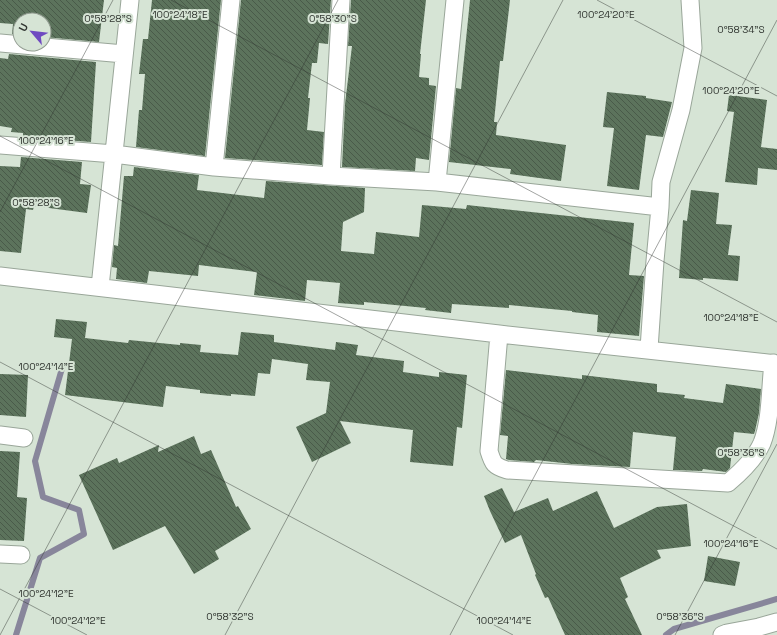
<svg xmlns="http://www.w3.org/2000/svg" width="777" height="635" font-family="'Space Grotesk',sans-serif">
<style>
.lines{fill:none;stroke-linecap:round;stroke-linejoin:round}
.stream{stroke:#88869b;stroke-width:6}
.building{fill:url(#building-back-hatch)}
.street-casing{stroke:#99a699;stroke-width:19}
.street{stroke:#fff;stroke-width:17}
.ticks{fill:none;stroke:#313631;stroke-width:1;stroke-opacity:0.45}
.ticks-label{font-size:10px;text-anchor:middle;fill:#313631;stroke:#d6e4d5;stroke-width:4;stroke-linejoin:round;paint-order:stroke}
</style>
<defs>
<pattern id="building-back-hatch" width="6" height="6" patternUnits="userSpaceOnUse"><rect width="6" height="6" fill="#5c735c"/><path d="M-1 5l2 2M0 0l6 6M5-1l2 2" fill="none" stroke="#495a49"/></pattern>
</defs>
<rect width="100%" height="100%" fill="#d6e4d5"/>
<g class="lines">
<path class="stream" d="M 16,635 L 40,558 L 84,534 L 79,510 L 43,497 L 35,461 L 63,365
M 666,635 L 674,629 L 777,599"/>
</g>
<path class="building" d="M 0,0 L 104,0 L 99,42 L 44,37 L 44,20 L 20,20 L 20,35 L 12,34 L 13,24 L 0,23 Z
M 152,0 L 221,0 L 205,156 L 136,147 L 139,110 L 142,110 L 145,74 L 139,74 L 143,39 L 148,39 Z
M 241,0 L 331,0 L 328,44 L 319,43 L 317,63 L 312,63 L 308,98 L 310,98 L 307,130 L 324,132 L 322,165 L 225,158 Z
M 351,0 L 426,0 L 420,54 L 421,54 L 419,77 L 429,78 L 429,85 L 436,86 L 429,160 L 416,158 L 415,171 L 342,167 L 345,104 L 352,46 L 348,46 Z
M 470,0 L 510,0 L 503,61 L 500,61 L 494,122 L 497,122 L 496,135 L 566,145 L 561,181 L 510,174 L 511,169 L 449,162 L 456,88 L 461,89 Z
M 9,54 L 96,62 L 91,142 L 23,137 L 23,133 L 11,132 L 12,128 L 0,126 L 0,58 L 8,59 Z
M 607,92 L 646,96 L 646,98 L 672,102 L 663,137 L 646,135 L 639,190 L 607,186 L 614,128 L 603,127 Z
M 729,95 L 767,100 L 761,147 L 777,149 L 777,170 L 758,168 L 757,185 L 725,182 L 734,112 L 727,111 Z
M 21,157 L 82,162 L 80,184 L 91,185 L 87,213 L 34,206 L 33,210 L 26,209 L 21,253 L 0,251 L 0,166 L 20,167 Z
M 134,167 L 199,175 L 197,190 L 264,198 L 266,181 L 365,188 L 364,212 L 343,222 L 341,251 L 374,254 L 376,232 L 419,237 L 422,205 L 466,209 L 467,205 L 634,223 L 629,275 L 644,276 L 639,336 L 597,332 L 598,315 L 572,312 L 572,311 L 509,305 L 509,308 L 452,304 L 451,313 L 425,310 L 426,308 L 364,302 L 364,305 L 338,303 L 340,283 L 307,280 L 305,301 L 254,295 L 257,272 L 199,265 L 198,276 L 149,271 L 147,283 L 116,279 L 117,268 L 112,267 L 114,245 L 118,246 L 124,176 L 133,176 Z
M 691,190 L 719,193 L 716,224 L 732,225 L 728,255 L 740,256 L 738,281 L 703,278 L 703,280 L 679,278 L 683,220 L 687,221 Z
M 56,319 L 87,322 L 85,338 L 128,343 L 129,340 L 180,345 L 180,343 L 201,345 L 200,352 L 238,355 L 241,332 L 274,335 L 274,342 L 335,350 L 336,342 L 358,345 L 356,355 L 404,361 L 403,372 L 439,377 L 439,372 L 467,375 L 462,428 L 457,427 L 453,466 L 410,462 L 413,430 L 340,421 L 351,443 L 312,462 L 296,427 L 326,413 L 330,382 L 306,380 L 308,364 L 272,359 L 270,374 L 258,373 L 255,396 L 231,394 L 231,396 L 200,393 L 200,390 L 166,386 L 163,407 L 65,395 L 72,339 L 54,337 Z
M 506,370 L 582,379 L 582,375 L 657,384 L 657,392 L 685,395 L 684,398 L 723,403 L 726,384 L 761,389 L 759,413 L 755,431 L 754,434 L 734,432 L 730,468 L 726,472 L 703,469 L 702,471 L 673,470 L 676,437 L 633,432 L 630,467 L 572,464 L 536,460 L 534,462 L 509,460 L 506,459 L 508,436 L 500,435 Z
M 0,374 L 28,375 L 26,417 L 0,415 Z
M 194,436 L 201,454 L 211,450 L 236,507 L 238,506 L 251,529 L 215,551 L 219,559 L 194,574 L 165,526 L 113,550 L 79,475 L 117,458 L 119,463 L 159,445 L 158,452 Z
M 0,451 L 20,452 L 17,497 L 27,498 L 24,541 L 0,540 Z
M 502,488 L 514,512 L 548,498 L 553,511 L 597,491 L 614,528 L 657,507 L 687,504 L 691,546 L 657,550 L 661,558 L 620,578 L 628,597 L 625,599 L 642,635 L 565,635 L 548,597 L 545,598 L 535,575 L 536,574 L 521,535 L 505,543 L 490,511 L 484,496 Z
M 708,556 L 740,562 L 735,586 L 704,581 Z"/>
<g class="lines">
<g class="street-casing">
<path id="street" d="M 0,43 L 124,54
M 0,145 L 114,154 L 214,167 L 331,176 L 437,182 L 660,207 L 655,261 L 649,349
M 214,167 L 231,0
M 331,176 L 341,0
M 437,182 L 455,0
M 660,207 L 661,182 L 681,110 L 693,48 L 690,0
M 0,276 L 499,334 L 777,364
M 100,287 L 130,0
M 499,334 L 489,451 C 493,464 494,466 507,470 L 728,483 C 741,472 755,459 762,443 C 771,420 770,388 773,363
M 0,435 L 24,438
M 0,554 L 21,555
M 722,635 L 727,633 L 759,627 L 777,622"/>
</g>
<use href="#street" class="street"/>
</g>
<path class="ticks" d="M 171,0 L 777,322M 597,0 L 777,96M 0,136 L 777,549M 0,212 L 113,0M 0,362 L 513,635M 0,589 L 87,635M 0,635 L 338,0M 225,635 L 563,0M 450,635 L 777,20M 675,635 L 777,444"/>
<g class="ticks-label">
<text x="180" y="18">100°24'18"E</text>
<text x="606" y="18">100°24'20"E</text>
<text x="108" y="22">0°58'28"S</text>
<text x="333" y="22">0°58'30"S</text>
<text x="741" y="33">0°58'34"S</text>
<text x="731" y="94">100°24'20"E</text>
<text x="46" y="144">100°24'16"E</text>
<text x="36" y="206">0°58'28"S</text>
<text x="731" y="321">100°24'18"E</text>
<text x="46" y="370">100°24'14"E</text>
<text x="741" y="456">0°58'36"S</text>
<text x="731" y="547">100°24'16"E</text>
<text x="46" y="597">100°24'12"E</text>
<text x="230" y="620">0°58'32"S</text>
<text x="680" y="620">0°58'36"S</text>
<text x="78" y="624">100°24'12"E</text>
<text x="504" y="624">100°24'14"E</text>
</g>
<g transform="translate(32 32) rotate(298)"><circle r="19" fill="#d6e4d5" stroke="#949e93"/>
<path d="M0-3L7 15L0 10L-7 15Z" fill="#6f49c1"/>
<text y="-6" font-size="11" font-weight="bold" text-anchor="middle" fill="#313631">U</text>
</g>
</svg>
